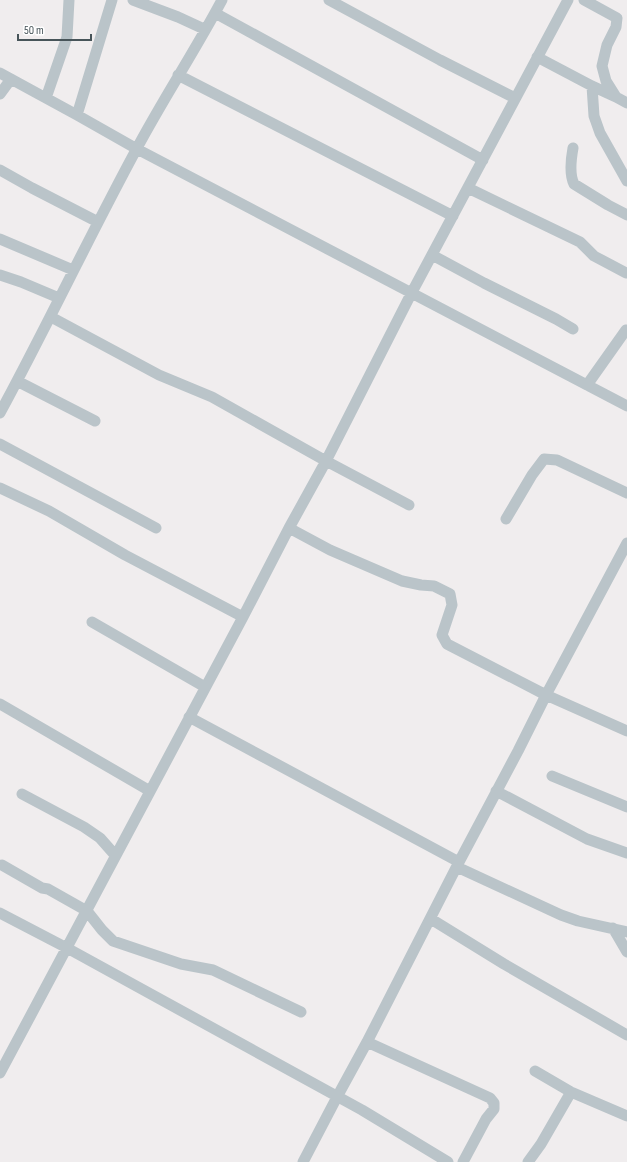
<svg xmlns="http://www.w3.org/2000/svg" width="627" height="1162" font-family="'Sofia Sans Condensed',sans-serif">
<style>
.lines{fill:none;stroke-linecap:round;stroke-linejoin:round}
.minor{stroke:#bac4c9;stroke-width:11}
</style>
<rect width="100%" height="100%" fill="#f0edee"/>
<g class="lines">
<path class="minor" d="M 133,0 L 178,17 L 204,29
M 329,0 L 440,60 L 515,98
M 584,0 L 617,18 L 616,27 L 607,45 L 602,66 L 606,81 L 616,97 L 627,103
M 215,13 L 483,160
M 537,57 L 592,86 L 616,97
M 0,73 L 77,115 L 137,149 L 627,406
M 178,75 L 453,216
M 592,86 L 594,116 L 600,133 L 627,181
M 0,94 L 11,79
M 46,98 L 67,37 L 69,0
M 77,115 L 112,0
M 573,148 C 571,159 569,174 574,184 L 608,205 L 627,215
M 0,170 L 32,188 L 98,222
M 468,188 L 580,242 L 594,256 L 626,273
M 0,239 L 73,270
M 432,255 L 484,283 L 556,319 L 573,329
M 0,275 L 21,282 L 59,298
M 51,317 L 159,375 L 212,397 L 326,461 L 409,505
M 17,381 L 95,421
M 587,385 L 626,330
M 0,413 C 47,326 89,237 136,150 C 163,99 195,51 222,0
M 0,444 L 156,528
M 0,488 L 49,511 L 125,555 L 243,617
M 506,519 L 532,475 L 544,459 L 557,460 L 627,493
M 289,528 L 330,550 L 402,581 L 421,585 L 434,586 L 450,594 L 452,605 L 442,635 L 447,644 L 546,695 L 627,731
M 92,622 L 205,687
M 0,704 L 150,791
M 189,717 L 459,862
M 552,776 L 627,807
M 496,791 L 587,839 L 627,853
M 22,794 L 84,827 L 100,838 L 115,855
M 2,865 L 42,888 L 48,889 L 87,911 L 102,930 L 113,941 L 181,964 L 213,970 L 301,1012
M 457,867 L 561,915 L 578,921 L 627,932
M 0,913 L 67,948 L 362,1110 L 448,1162
M 431,919 L 504,964 L 627,1035
M 613,928 L 627,952
M 367,1042 L 490,1098 L 494,1103 L 494,1109 L 486,1119 L 463,1162
M 535,1071 L 571,1092 L 627,1116
M 0,1073 L 243,617 L 289,528 L 326,461 L 411,294 L 568,0
M 303,1162 L 337,1097 L 367,1042 L 459,862 L 518,751 L 546,695 L 627,543
M 528,1162 L 541,1144 L 571,1092"/>
</g>
<path d="M18 34v6h73v-6" fill="none" stroke="#475459" stroke-width="2"/>
<text x="24" y="34" font-size="12" fill="#475459" stroke="#ffffff" stroke-width="3" paint-order="stroke">50 m</text>
</svg>
